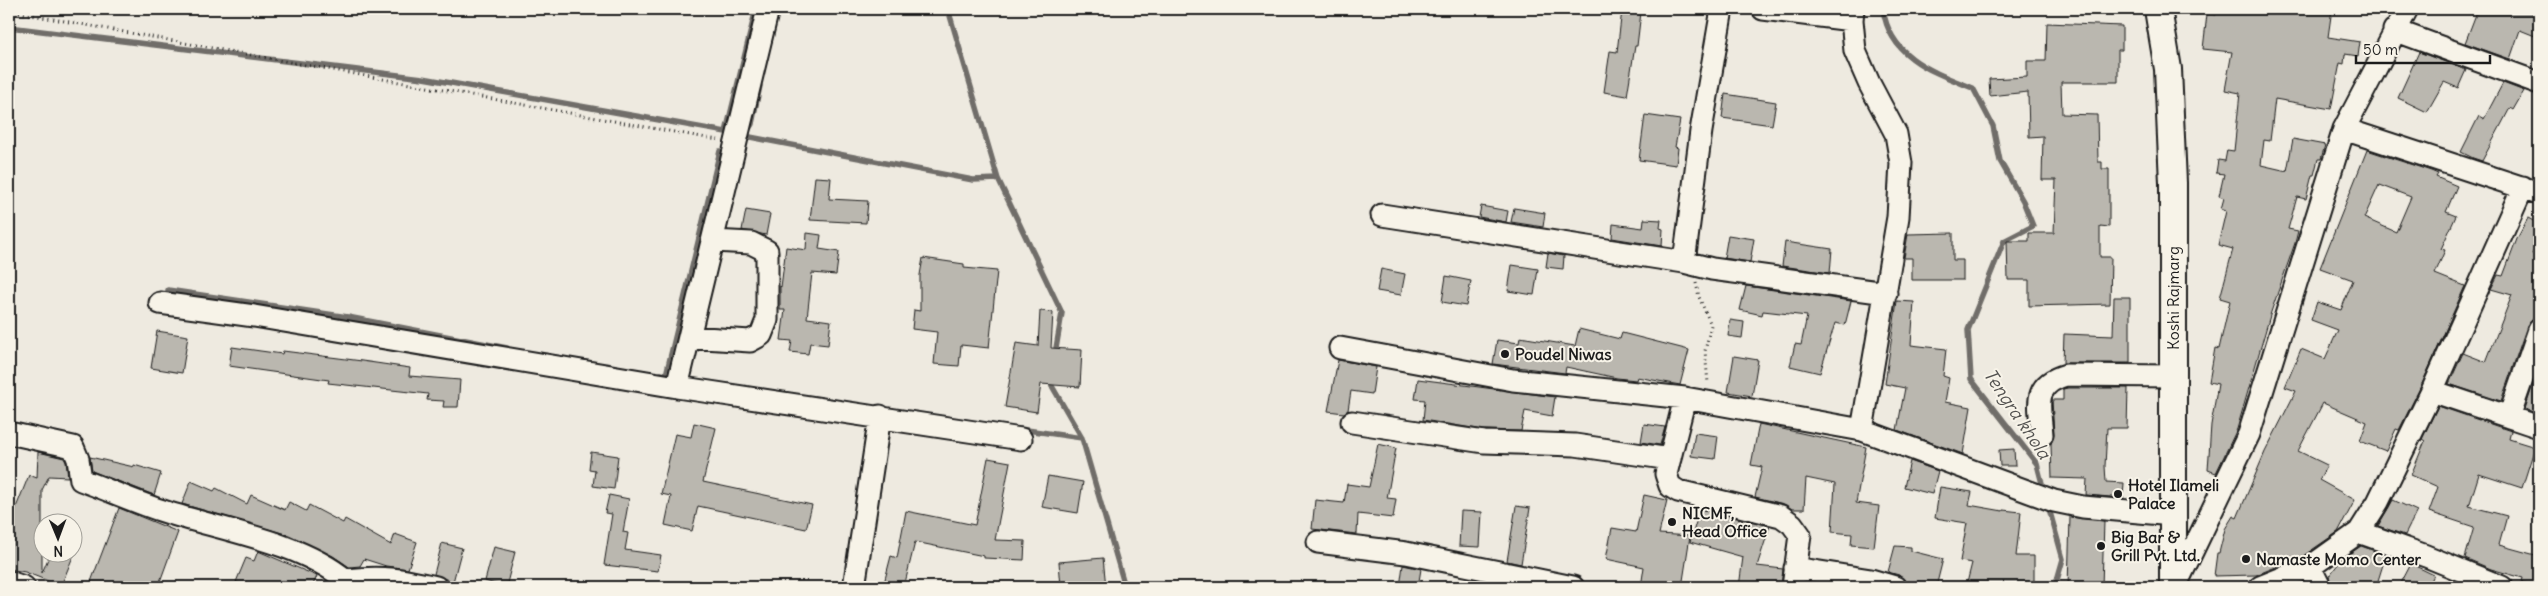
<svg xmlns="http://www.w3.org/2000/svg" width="2548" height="596" font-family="Delius,sans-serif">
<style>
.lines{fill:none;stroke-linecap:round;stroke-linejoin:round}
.stream{stroke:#6f6d69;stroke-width:5.5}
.building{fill:#bab7af;stroke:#1c1c1c;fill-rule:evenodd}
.minor-casing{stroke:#1c1c1c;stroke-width:25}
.major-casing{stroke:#1c1c1c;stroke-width:30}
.path{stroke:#1c1c1c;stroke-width:3;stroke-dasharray:1 4;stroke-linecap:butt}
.minor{stroke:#f7f3e8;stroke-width:21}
.major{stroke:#f7f3e8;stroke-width:26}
.poi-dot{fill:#1c1c1c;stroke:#f7f3e8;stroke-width:2}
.labels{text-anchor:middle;stroke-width:4;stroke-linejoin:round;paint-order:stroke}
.street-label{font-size:16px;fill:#1c1c1c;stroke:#f7f3e8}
.poi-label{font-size:16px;font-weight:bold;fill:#1c1c1c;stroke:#f7f3e8;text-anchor:start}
.water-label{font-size:18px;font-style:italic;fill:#535250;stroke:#f7f3e8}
</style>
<rect width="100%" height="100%" fill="#eeeae0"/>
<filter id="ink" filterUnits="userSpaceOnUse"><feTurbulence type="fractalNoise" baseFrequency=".02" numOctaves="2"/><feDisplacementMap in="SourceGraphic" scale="10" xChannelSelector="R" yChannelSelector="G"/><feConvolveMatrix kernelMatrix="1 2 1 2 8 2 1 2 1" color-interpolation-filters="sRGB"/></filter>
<g filter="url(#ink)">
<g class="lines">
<path class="stream" d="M 948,9 L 998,179 L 1062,313 L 1055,354
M 1883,9 C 1890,58 1933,72 1973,88 L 1993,126 L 2000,161 L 2023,201 L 2033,226 L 2004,241 L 1968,330 L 1971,379 L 2037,464 L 2044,491
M 9,27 L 423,78 L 726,132 L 756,9
M 747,132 L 752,124 L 760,86
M 745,136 L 973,180 L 998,179
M 168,290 L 348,317 L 507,348
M 661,374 L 666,375 L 720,151
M 1052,378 L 1052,386 L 1082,438 L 1125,587
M 1020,429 L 1082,438
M 2048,505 L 2063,559 L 2055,587"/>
</g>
<path class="building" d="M 2217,9 L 2332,9 L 2328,37 L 2360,42 L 2358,56 L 2345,54 L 2344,64 L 2340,63 L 2331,109 L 2275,99 L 2270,141 L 2264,140 L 2261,165 L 2287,171 L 2293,139 L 2325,145 L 2321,159 L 2318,159 L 2314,175 L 2312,175 L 2306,199 L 2297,197 L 2288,229 L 2298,231 L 2295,243 L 2271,312 L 2237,429 L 2216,473 L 2208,470 L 2211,425 L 2218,384 L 2209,382 L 2215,348 L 2219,349 L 2230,301 L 2220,298 L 2233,249 L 2218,245 L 2226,211 L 2221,209 L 2224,198 L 2219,196 L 2224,174 L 2216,173 L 2218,160 L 2225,161 L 2227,150 L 2234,151 L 2240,93 L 2225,90 L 2232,52 L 2203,49 L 2207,14 L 2216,15 Z
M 2478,9 L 2524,9 L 2539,14 L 2539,25 L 2535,36 L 2520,30 L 2510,59 L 2465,43 Z
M 1622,10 L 1641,12 L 1637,46 L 1635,46 L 1627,96 L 1604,92 L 1610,51 L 1617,52 Z
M 2047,23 L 2122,26 L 2122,50 L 2118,50 L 2118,82 L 2061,82 L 2062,114 L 2097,115 L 2098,162 L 2102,162 L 2102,169 L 2109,169 L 2109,227 L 2100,226 L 2100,257 L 2111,257 L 2110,304 L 2029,306 L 2029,280 L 2008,280 L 2007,241 L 2029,241 L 2029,233 L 2054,233 L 2056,180 L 2042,180 L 2043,136 L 2029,137 L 2028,92 L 1990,96 L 1989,79 L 2027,77 L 2027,61 L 2046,61 Z
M 2419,52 L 2466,70 L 2458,88 L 2444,82 L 2427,112 L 2398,98 Z
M 2503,83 L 2524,91 L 2513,110 L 2510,108 L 2482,161 L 2473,158 L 2461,152 L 2479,116 L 2484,119 Z
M 1725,94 L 1776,102 L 1772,125 L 1722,118 Z
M 1645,115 L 1680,120 L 1675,147 L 1678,148 L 1676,165 L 1639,160 Z
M 2367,150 L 2431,171 L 2438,174 L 2436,177 L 2457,186 L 2446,212 L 2456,216 L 2441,249 L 2445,250 L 2435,274 L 2465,286 L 2421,386 L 2399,430 L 2396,429 L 2386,451 L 2360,441 L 2367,422 L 2323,403 L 2298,451 L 2327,465 L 2319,480 L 2355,500 L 2338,532 L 2303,556 L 2256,575 L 2214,576 L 2217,553 L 2219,553 L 2225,529 L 2233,516 L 2237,518 L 2265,452 L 2296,391 L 2285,387 L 2301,349 L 2325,359 L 2338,330 L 2311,320 L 2317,302 L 2341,310 L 2353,280 L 2320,268 ZM 2379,185 L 2411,197 L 2396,232 L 2364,218 Z
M 815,177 L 831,178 L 829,199 L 868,201 L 866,223 L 810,220 Z
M 1481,206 L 1508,211 L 1506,222 L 1479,217 Z
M 1514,208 L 1545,213 L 1543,227 L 1511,222 Z
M 746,210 L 770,214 L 766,235 L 742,230 Z
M 2528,218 L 2539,224 L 2539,239 L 2532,254 L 2539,257 L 2539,300 L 2533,319 L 2527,326 L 2501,401 L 2449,384 L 2463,353 L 2486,362 L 2512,295 L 2491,289 L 2498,275 L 2503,276 L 2517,239 Z
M 1644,219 L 1661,220 L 1660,228 L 1663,229 L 1662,246 L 1612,238 L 1613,224 L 1643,228 Z
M 807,233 L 821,235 L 819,249 L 839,252 L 836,275 L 812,273 L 807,318 L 831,321 L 828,345 L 810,343 L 808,354 L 790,352 L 792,341 L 781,340 L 785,310 L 780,310 L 780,286 L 781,287 L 786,247 L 806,250 Z
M 1953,233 L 1953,260 L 1963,260 L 1963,280 L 1912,280 L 1912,258 L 1904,258 L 1908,234 Z
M 1728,235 L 1754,239 L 1750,262 L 1724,258 Z
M 1785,242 L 1832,249 L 1830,273 L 1782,266 Z
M 1548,253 L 1564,256 L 1563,269 L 1546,267 Z
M 923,258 L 964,264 L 964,268 L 997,271 L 989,348 L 961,345 L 959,366 L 934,364 L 937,332 L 912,329 L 914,310 L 920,311 L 920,275 Z
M 1512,265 L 1538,269 L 1534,295 L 1508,291 Z
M 1381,269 L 1405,274 L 1401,295 L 1377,291 Z
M 1446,276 L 1471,281 L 1466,306 L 1442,302 Z
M 1746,286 L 1851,301 L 1845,325 L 1835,323 L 1820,373 L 1790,366 L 1795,344 L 1801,345 L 1807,316 L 1763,311 L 1762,315 L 1740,310 Z
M 2114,297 L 2130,297 L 2130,363 L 2063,363 L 2064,334 L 2113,336 Z
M 1897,301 L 1914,302 L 1911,345 L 1946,349 L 1943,376 L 1949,378 L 1945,402 L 1971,407 L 1963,454 L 1897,430 L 1905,388 L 1885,384 Z
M 1040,311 L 1053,312 L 1051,348 L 1082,350 L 1080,387 L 1041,384 L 1037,412 L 1005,407 L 1016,343 L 1038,346 Z
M 1730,320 L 1744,322 L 1742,338 L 1728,336 Z
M 1579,329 L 1620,339 L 1622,333 L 1689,350 L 1680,385 L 1637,377 L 1636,380 L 1617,378 L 1566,367 L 1565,373 L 1493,364 L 1497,340 L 1519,343 L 1520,337 L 1575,346 Z
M 157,331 L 188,336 L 182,373 L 151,368 Z
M 232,347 L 282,354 L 283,351 L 362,361 L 410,368 L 409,376 L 460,380 L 458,407 L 443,407 L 444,401 L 427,400 L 428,394 L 328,383 L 329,380 L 229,366 Z
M 1734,356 L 1758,360 L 1752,396 L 1728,392 Z
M 1338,360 L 1376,367 L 1372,394 L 1351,391 L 1348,410 L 1344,413 L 1328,411 Z
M 1418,379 L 1555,397 L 1552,416 L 1525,411 L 1521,431 L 1485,430 L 1423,420 L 1425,400 L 1415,399 Z
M 2533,385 L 2539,387 L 2539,414 L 2525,409 Z
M 2068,388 L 2128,388 L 2127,428 L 2107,428 L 2105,466 L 2106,482 L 2124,483 L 2123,498 L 2086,495 L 2087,479 L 2052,478 L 2051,444 L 2054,434 L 2052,400 L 2063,400 L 2063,389 Z
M 2438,406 L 2511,431 L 2509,439 L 2535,447 L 2522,488 L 2479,474 L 2469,506 L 2507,516 L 2499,545 L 2539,556 L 2539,587 L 2522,582 L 2523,578 L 2491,569 L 2465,558 L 2474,527 L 2429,512 L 2438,487 L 2411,475 L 2425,441 L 2422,439 Z
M 694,423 L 716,428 L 703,482 L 812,505 L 806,529 L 698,506 L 692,531 L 665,525 L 671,496 L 661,494 L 675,434 L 691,437 Z
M 1644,424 L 1665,427 L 1660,445 L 1641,442 Z
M 1759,424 L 1866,447 L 1856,503 L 1879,506 L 1874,547 L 1851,545 L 1852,534 L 1832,532 L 1835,484 L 1806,478 L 1804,509 L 1792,509 L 1784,504 L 1755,497 L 1762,467 L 1751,465 Z
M 1695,433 L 1718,436 L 1715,459 L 1691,456 Z
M 1378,444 L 1396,448 L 1387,498 L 1396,499 L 1393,518 L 1358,514 L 1357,534 L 1312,529 L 1315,500 L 1344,503 L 1347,484 L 1369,487 Z
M 2014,449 L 2015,466 L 2000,466 L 1999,450 Z
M 38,452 L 64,458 L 66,462 L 68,477 L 49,476 L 42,490 L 42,573 L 50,554 L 74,554 L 61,586 L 25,572 L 9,569 L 9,525 L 29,475 L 37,478 Z
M 591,452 L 618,456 L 614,489 L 593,486 L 595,470 L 589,469 Z
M 90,457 L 134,467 L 134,465 L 161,473 L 154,495 L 92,471 Z
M 988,458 L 1010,462 L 995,540 L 1025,541 L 1024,560 L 984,558 L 984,556 L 915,542 L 904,587 L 883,587 L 891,556 L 897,558 L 906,511 L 975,525 Z
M 1910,461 L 1938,471 L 1932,494 L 1904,487 Z
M 1048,476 L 1083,482 L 1078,513 L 1042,507 Z
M 191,481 L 214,491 L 216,488 L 247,504 L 251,495 L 285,510 L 289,502 L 306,511 L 309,505 L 343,523 L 345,519 L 391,545 L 395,534 L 417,542 L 408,569 L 386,566 L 364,559 L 360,566 L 349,567 L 333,556 L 289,535 L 182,504 Z
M 1940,487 L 1972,492 L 1969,505 L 2003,511 L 2003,510 L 2021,512 L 2016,556 L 2034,556 L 2034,587 L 1966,587 L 1972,563 L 1960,561 L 1967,523 L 1935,518 Z
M 609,495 L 629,499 L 623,532 L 628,533 L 625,550 L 661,555 L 658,571 L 604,565 L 612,514 L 605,513 Z
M 1644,495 L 1667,500 L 1659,534 L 1690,536 L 1682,587 L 1641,587 L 1644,567 L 1606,559 L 1612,528 L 1636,532 Z
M 2393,500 L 2417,511 L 2405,535 L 2378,526 Z
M 1516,506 L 1530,508 L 1521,564 L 1507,561 Z
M 119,508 L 178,532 L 158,587 L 89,587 Z
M 1700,509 L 1770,526 L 1757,566 L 1783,569 L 1781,587 L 1739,587 L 1743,557 L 1690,542 Z
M 1461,511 L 1482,512 L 1480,547 L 1459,546 Z
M 2070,517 L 2104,521 L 2102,587 L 2068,587 Z
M 442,543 L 462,548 L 453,582 L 434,574 Z
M 1895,546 L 1911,547 L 1911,551 L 1943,559 L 1936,587 L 1916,581 L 1914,587 L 1907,584 L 1899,575 L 1888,572 Z
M 2361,546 L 2386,555 L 2376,587 L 2332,587 L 2329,576 L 2342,559 Z
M 494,547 L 515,552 L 506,587 L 485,581 Z
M 258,551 L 317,576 L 312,587 L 250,587 L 236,582 L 246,558 L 254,561 Z
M 1103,558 L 1106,587 L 1061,587 L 1059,562 Z
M 2411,564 L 2434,575 L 2428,587 L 2399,587 Z
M 1403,565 L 1421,569 L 1418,587 L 1400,587 Z"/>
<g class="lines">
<g class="minor-casing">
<path id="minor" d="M 1722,9 L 1701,131 L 1684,262 L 1712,269 L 1886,293
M 1763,9 L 1852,20 L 1853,9
M 2394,30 L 2539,83
M 2344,129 L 2539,193
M 1382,215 L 1684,262
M 713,241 L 751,243 L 767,251 L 767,320 L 761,335 L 750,341 L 689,337 L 677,387 L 1021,439
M 160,303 L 254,316 L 677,387
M 689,337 L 768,9
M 1340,348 L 1513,380 L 1685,398
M 2432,391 L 2539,427
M 2509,417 L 2539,330
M 1352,422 L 1484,442 L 1575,445 L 1670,459
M 1862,430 L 2054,501 L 2083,507 L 2173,515
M 9,433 L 73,447 L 78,459 L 81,480 C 109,490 137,503 166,512 C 223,530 300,542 346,580 L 342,587
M 2042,435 C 2040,406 2031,385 2066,375 L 2173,376
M 2359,532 L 2426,556 L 2502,587
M 1318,542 L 1406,553 L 1573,587
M 2310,567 L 2320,587
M 1795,568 L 1871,580 L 1895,587
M 346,580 C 383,576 400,579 436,587
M 9,582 L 24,587
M 854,587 L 880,416
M 1793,587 L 1800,535 L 1792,524 L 1781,516 L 1678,491 L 1670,486 L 1666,474 L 1685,398 L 1862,430 L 1898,217 L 1901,163 L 1896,134 L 1869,83 L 1855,51 L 1852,20
M 2175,587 L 2249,434 L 2344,129 L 2407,9
M 2260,587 L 2310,567 L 2359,532 L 2378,502 L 2432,391 L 2523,187"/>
</g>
<g class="major-casing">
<path id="major" d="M 2158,9 L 2168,69 L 2173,183 L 2173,587"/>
</g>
<path class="path" d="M 9,11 L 718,140
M 1696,283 L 1699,297 L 1711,325 L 1705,351 L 1708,383"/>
<use href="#minor" class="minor"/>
<use href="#major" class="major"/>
</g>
</g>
<g class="poi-dot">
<circle cx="1505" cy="354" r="5"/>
<circle cx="2118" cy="494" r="5"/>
<circle cx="1672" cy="522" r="5"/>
<circle cx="2101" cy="546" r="5"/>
<circle cx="2246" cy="559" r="5"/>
</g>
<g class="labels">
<g class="street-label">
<text transform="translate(2173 298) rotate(-90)" y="6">Koshi Rajmarg</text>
</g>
<g class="poi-label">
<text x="1515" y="360">Poudel Niwas</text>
<text x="2128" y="491">Hotel Ilameli<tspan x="2128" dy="18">Palace</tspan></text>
<text x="1682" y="519">NICMF,<tspan x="1682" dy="18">Head Office</tspan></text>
<text x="2111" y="543">Big Bar &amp;<tspan x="2111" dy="18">Grill Pvt. Ltd.</tspan></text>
<text x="2256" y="565">Namaste Momo Center</text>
</g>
<g class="water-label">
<text transform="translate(2017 414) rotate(56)" y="6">Tengra khola</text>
</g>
</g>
<rect width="2548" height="596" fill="none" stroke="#f7f3e8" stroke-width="30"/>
<rect x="15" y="15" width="2518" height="566" fill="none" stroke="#1c1c1c" stroke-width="2" filter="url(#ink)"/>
<g transform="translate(58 538) rotate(179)"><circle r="24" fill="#f7f3e8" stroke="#9f9d96"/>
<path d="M0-4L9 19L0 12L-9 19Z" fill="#1c1c1c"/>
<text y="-8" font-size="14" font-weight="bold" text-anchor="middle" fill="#1c1c1c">N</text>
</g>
<path d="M2356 55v8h134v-8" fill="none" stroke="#1c1c1c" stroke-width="2.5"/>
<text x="2363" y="55" font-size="15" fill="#1c1c1c" stroke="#f7f3e8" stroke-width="4" paint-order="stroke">50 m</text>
</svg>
